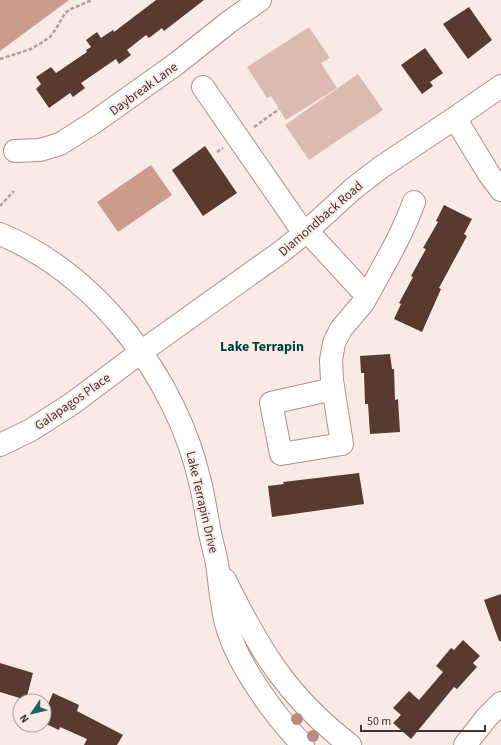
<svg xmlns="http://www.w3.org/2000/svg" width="501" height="745" font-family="'Source Sans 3',sans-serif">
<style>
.green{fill:#dbbbb1}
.water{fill:#cb9b8b}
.building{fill:#593a30}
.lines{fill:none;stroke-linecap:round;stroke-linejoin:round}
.minor-casing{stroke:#b28f83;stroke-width:24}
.path{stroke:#afa09b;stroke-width:2.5;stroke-dasharray:4 2;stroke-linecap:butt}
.minor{stroke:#fff;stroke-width:22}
.tree{fill:#b68d7f}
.labels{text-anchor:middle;stroke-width:4;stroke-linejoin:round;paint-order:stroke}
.street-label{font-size:13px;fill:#443530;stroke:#faeae5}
.neighbourhood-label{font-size:14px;font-weight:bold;fill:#00413e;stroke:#faeae5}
</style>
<rect width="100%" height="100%" fill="#faeae5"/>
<path class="green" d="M 309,27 L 330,58 L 321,63 L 337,88 L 286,120 L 271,96 L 267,98 L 247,67 Z
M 358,74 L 383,110 L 309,160 L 285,125 Z"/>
<path class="water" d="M 0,0 L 69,0 L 0,51 Z
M 151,165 L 172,195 L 118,232 L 97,202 Z"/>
<path class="building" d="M 156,0 L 204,0 L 164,31 L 162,28 L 149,38 L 146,35 L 127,50 L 131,55 L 119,64 L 116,59 L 81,83 L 85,88 L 73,97 L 70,93 L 49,108 L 36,89 L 41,84 L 36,77 L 51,67 L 56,73 L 87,52 L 86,50 L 91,47 L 86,40 L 97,32 L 101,38 L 113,30 L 114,32 Z
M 469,7 L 492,40 L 468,59 L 443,24 Z
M 425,48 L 443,73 L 430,82 L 433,86 L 422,94 L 401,65 Z
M 205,146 L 237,193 L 203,216 L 172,170 Z
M 444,205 L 472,219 L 464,234 L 467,236 L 439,288 L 441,289 L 422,332 L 394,319 L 401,304 L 399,303 L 413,277 L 411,276 L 426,249 L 423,248 L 438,222 L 436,221 Z
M 390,354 L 392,369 L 394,369 L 395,400 L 398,399 L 400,432 L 370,434 L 368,404 L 365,404 L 364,373 L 361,373 L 360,356 Z
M 359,473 L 364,504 L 272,517 L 268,486 L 284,484 L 283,482 Z
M 501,594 L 501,641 L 499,641 L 484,600 Z
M 463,640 L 480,656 L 473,663 L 477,667 L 457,689 L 454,687 L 411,739 L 393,723 L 401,715 L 393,708 L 409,691 L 419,700 L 443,672 L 436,666 L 451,648 L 454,650 Z
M 0,663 L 33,673 L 26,700 L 0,692 Z
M 53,693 L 79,705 L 77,711 L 123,735 L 117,745 L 84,745 L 87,739 L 60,727 L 59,730 L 44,723 L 44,713 Z"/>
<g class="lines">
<g class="minor-casing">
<path id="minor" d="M 203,87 L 304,233
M 455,118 L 489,174 L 501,190
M 15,151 L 40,150 L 60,144 L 93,123 L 176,64 L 229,22 L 260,0
M 307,231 L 367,296
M 0,234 C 98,275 177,379 200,482 C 204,497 206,513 209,528 C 211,540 215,552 217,564 C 220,584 221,604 226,623 C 236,663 274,715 303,745
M 333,389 L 271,403 L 281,454 L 342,444 L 332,380 L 331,360 L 334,343 L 341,329 L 363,303 L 367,296 C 384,265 402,235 414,202
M 0,445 L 31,430 L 73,403 L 141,352 L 281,252 L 307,231 L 354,188 L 380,168 L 455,118 L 501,86
M 225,580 C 259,649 287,697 350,745
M 465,745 L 487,717 L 501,703"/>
</g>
<path class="path" d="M 0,59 L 31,49 L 41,43 L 50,37 L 56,29 L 65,13 L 71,9 L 92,0
M 254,127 L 279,109
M 217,152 L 223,148
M 0,206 L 14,191"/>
<use href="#minor" class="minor"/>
</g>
<g class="tree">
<circle cx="297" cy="719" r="6"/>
<circle cx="313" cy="736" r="6"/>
</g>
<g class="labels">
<g class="street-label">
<text transform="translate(143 88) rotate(-36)" y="5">Daybreak Lane</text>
<text transform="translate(320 218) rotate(-41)" y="5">Diamondback Road</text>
<text transform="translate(72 401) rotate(-35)" y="5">Galapagos Place</text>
<text transform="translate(203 502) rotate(77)" y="5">Lake Terrapin Drive</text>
</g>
<g class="neighbourhood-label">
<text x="262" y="351">Lake Terrapin</text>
</g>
</g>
<g transform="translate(32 713) rotate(235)"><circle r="19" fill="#faeae5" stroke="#b1a29d"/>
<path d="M0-3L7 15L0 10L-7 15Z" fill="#196661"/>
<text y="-6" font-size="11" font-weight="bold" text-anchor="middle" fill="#443530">N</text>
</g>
<path d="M361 725v6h124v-6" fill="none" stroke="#443530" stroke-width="2"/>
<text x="367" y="725" font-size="12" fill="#443530" stroke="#faeae5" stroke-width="3" paint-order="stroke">50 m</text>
</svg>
